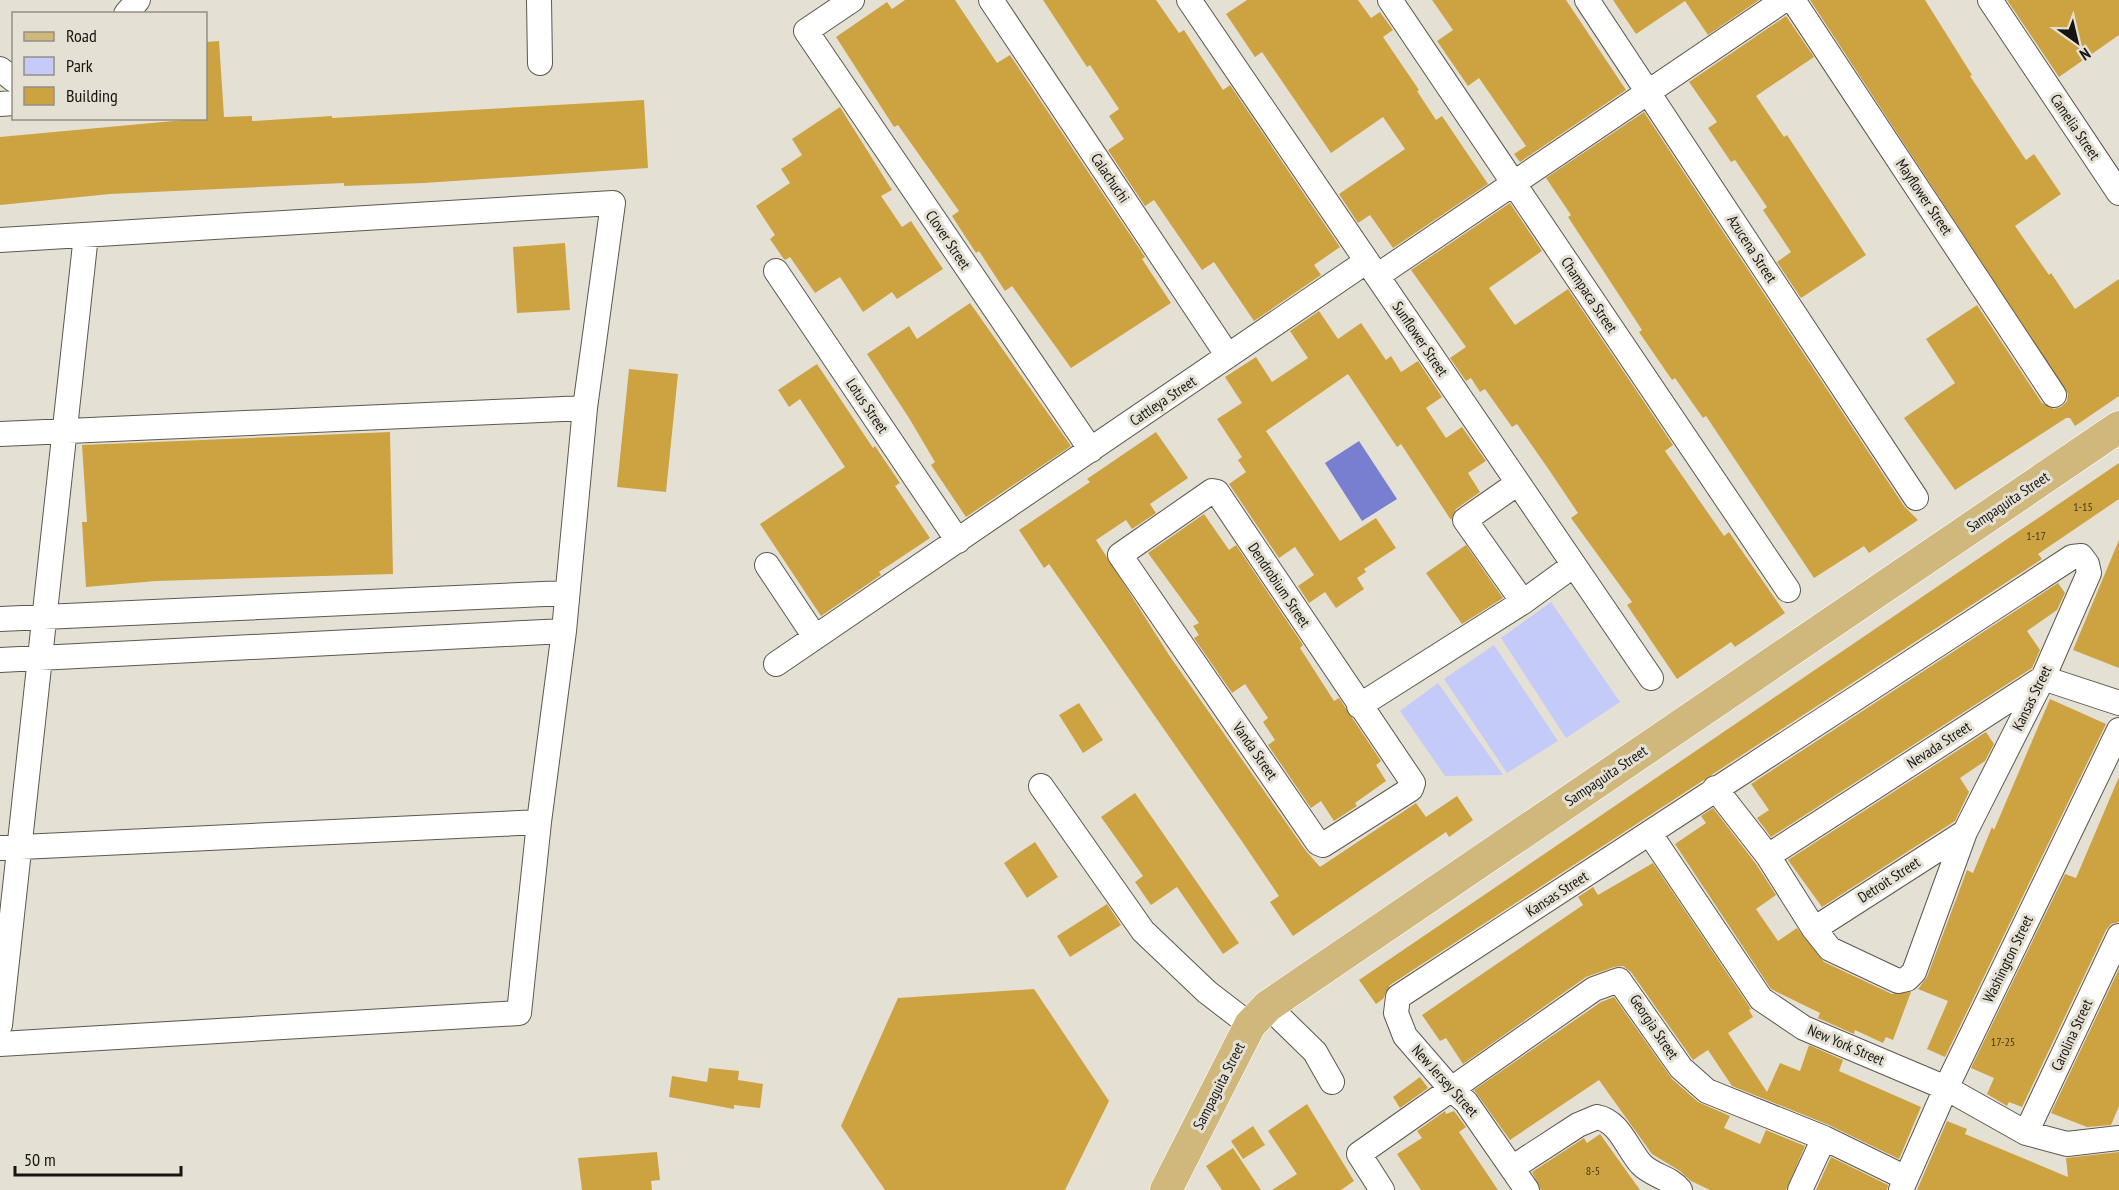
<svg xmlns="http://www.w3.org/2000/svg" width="2119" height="1190" font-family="'PT Sans Narrow',sans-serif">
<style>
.green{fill:#c5cbf8}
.water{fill:#787fd1}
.building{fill:#cda342}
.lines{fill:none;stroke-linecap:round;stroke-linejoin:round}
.minor-casing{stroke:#5d584e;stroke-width:26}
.major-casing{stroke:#fff;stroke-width:33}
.minor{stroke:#fff;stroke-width:24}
.major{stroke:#d0b87d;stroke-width:32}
.labels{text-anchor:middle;stroke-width:6;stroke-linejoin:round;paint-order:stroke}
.number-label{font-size:12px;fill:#44381d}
.street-label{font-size:15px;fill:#171511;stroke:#e5e0d4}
</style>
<rect width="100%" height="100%" fill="#e5e0d4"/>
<path class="green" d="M 1551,602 L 1620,702 L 1566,738 L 1501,638 Z
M 1494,645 L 1558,741 L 1507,773 L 1444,679 Z
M 1438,683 L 1503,775 L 1445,776 L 1400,711 Z"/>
<path class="water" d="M 1359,441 L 1397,499 L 1362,521 L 1325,463 Z"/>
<path class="building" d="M 905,0 L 955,0 L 997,63 L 1010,55 L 1145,257 L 1142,259 L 1171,303 L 1071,368 L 1012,286 L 1005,291 L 979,251 L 976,253 L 952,216 L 959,211 L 898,125 L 894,127 L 836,37 L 887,2 L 892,9 Z
M 1043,0 L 1156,0 L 1179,33 L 1184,30 L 1223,90 L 1230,85 L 1340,247 L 1314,265 L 1321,275 L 1254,321 L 1214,262 L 1202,270 L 1154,200 L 1145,206 L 1108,150 L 1124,139 L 1109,116 L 1119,109 L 1090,65 L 1087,67 Z
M 1247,0 L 1358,0 L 1371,18 L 1380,12 L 1393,30 L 1383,37 L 1419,90 L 1417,91 L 1436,120 L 1442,116 L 1488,184 L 1393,248 L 1370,215 L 1358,223 L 1339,194 L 1405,149 L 1383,117 L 1331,153 L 1262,52 L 1255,57 L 1226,14 Z
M 1432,0 L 1566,0 L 1626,90 L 1520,162 L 1514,154 L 1526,146 L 1479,78 L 1468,86 L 1437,41 L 1453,30 Z
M 1613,0 L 1759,0 L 1708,35 L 1685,1 L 1636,34 Z
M 1810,0 L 1925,0 L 1972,75 L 1970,76 L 2026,160 L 2034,154 L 2061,194 L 2015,226 L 2049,275 L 2051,273 L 2075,309 L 2119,279 L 2119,396 L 2075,426 L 2070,418 L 2066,418 L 1955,490 L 1904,418 L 1955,383 L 1926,339 L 1977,305 L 2042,403 L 2054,409 L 2061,407 L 2067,401 L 2068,394 Z
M 2007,0 L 2119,0 L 2119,35 L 2059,77 Z
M 1786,16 L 1814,57 L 1756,96 L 1784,137 L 1787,135 L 1866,255 L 1801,298 L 1777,262 L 1791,252 L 1763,210 L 1767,207 L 1735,160 L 1731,162 L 1708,128 L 1717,122 L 1689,82 Z
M 219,41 L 224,117 L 252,116 L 252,121 L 332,116 L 332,118 L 644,100 L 648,168 L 424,183 L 344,186 L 344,183 L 110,194 L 0,205 L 0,137 L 206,118 L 206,42 Z
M 840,107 L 892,190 L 881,196 L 902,227 L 911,221 L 943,269 L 897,299 L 892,292 L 863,312 L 840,277 L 815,293 L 790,257 L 785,260 L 783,258 L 770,239 L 775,235 L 756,206 L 790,183 L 781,169 L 802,155 L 792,139 Z
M 1644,112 L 1904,506 L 1918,520 L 1869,553 L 1864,546 L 1814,578 L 1706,416 L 1703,418 L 1675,378 L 1672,380 L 1639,332 L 1642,330 L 1568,217 L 1571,215 L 1546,178 Z
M 1510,203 L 1542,251 L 1489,288 L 1515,325 L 1568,289 L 1673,445 L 1665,451 L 1724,536 L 1729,532 L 1785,613 L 1735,647 L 1731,642 L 1677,679 L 1627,605 L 1632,602 L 1571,518 L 1578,513 L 1547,467 L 1517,424 L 1512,427 L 1485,389 L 1480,392 L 1471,378 L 1466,381 L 1450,358 L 1466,347 L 1411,270 Z
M 565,243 L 570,310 L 517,313 L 513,247 Z
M 970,303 L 1071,446 L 966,517 L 931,465 L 935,462 L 909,418 L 867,354 L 909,326 L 917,339 Z
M 1319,311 L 1338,339 L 1361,323 L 1386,360 L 1391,356 L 1401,372 L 1418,361 L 1442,397 L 1426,408 L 1446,438 L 1462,427 L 1486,461 L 1468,473 L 1480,492 L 1456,509 L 1451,520 L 1401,444 L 1397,447 L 1348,374 L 1266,431 L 1340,541 L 1376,518 L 1396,548 L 1364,569 L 1366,572 L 1357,578 L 1364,589 L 1336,608 L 1325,592 L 1309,603 L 1298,586 L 1314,575 L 1295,547 L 1279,558 L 1229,484 L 1246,472 L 1238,460 L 1242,457 L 1217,419 L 1242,403 L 1225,377 L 1256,357 L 1272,382 L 1308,358 L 1290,331 Z
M 817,364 L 873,448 L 875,446 L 900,483 L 895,486 L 930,538 L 879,572 L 881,575 L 821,616 L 760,524 L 845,467 L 800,399 L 789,407 L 778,390 Z
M 629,369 L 678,374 L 666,492 L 617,487 Z
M 390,432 L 393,574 L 156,581 L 86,587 L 82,522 L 87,522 L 82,445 Z
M 1156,432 L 1188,478 L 1150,504 L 1156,513 L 1132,529 L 1126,520 L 1096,540 L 1169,655 L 1306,851 L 1320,867 L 1416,803 L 1426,817 L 1457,796 L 1473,820 L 1449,837 L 1446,832 L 1293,936 L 1270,902 L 1279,896 L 1241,840 L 1049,564 L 1044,568 L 1019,530 L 1090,482 L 1087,479 Z
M 2119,463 L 2119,499 L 2038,554 L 2042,559 L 1390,985 L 1383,999 L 1376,1004 L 1359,980 Z
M 1204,514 L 1229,550 L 1236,545 L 1303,645 L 1300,648 L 1334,701 L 1339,698 L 1381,761 L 1376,765 L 1386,781 L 1355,803 L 1357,806 L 1334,821 L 1321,801 L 1311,808 L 1268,745 L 1275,740 L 1263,722 L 1268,718 L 1245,684 L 1232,693 L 1194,638 L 1199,635 L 1193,626 L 1199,623 L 1148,553 Z
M 2119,540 L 2119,668 L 2073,650 Z
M 1466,545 L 1503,598 L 1462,624 L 1426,573 Z
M 2058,583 L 2065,593 L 2057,610 L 2027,631 L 2040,650 L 2032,668 L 1771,837 L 1757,818 L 1769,810 L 1751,784 Z
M 2050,699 L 2106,724 L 1945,1057 L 1927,1049 L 1948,1001 L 1918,989 L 1927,977 L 1967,870 L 1973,873 L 1992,827 L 1994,830 Z
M 1079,703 L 1103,740 L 1083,753 L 1059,715 Z
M 1986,732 L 1994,744 L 1985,761 L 1960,778 L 1969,792 L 1955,821 L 1822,907 L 1788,860 Z
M 2119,777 L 2119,922 L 2111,924 L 2106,930 L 2022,1107 L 2009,1102 L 2007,1106 L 1987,1094 L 1994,1078 L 1971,1068 L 2065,874 L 2076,878 Z
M 1135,793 L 1239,943 L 1223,954 L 1177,887 L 1151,905 L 1135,882 L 1143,876 L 1101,817 Z
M 1713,808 L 1756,864 L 1776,895 L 1756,909 L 1778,941 L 1797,928 L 1824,962 L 1892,994 L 1911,992 L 1893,1040 L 1886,1037 L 1883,1043 L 1855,1030 L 1854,1034 L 1818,1018 L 1820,1013 L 1771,989 L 1675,844 L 1706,823 L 1701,816 Z
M 1035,842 L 1058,877 L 1027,898 L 1004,863 Z
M 1653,863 L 1751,1009 L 1749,1010 L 1753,1017 L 1728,1033 L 1767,1092 L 1780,1063 L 1800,1071 L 1809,1045 L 1843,1060 L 1839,1071 L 1921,1107 L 1899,1159 L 1829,1125 L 1732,1086 L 1708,1050 L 1693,1060 L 1631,972 L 1623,966 L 1614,967 L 1586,977 L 1463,1064 L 1446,1038 L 1440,1041 L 1422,1015 L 1583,905 L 1578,897 L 1593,887 L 1598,895 Z
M 1107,904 L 1121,925 L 1070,957 L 1057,936 Z
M 2119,969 L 2119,1106 L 2111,1125 L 2087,1127 L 2051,1113 Z
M 1034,989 L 1109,1101 L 1065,1190 L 885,1190 L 841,1126 L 898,998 Z
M 1614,997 L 1672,1079 L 1698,1102 L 1730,1116 L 1724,1128 L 1760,1144 L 1766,1130 L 1805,1146 L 1786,1190 L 1710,1190 L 1691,1181 L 1680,1171 L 1652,1154 L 1599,1080 L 1510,1140 L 1474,1090 L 1601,1002 Z
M 709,1068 L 739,1071 L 738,1080 L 763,1084 L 760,1108 L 734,1105 L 734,1109 L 669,1097 L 672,1076 L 707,1082 Z
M 1420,1077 L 1428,1088 L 1400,1108 L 1393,1097 Z
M 1307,1104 L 1354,1181 L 1341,1190 L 1272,1190 L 1297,1174 L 1268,1131 Z
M 1445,1111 L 1446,1114 L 1454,1111 L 1466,1127 L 1459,1132 L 1498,1190 L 1421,1190 L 1397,1154 L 1422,1138 L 1417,1131 Z
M 1947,1121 L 1967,1129 L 1965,1134 L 2068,1177 L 2066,1158 L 2119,1152 L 2119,1190 L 1917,1190 Z
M 1253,1126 L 1265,1145 L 1243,1159 L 1231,1141 Z
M 1600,1134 L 1640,1190 L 1541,1190 L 1532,1172 L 1584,1138 L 1587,1143 Z
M 1233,1148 L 1261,1190 L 1222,1190 L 1206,1166 Z
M 657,1152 L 660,1180 L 651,1181 L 652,1190 L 582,1190 L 578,1158 Z
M 1831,1157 L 1888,1185 L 1887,1190 L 1816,1190 Z"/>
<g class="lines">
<g class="minor-casing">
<path id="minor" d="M 539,0 L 540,63
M 852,0 L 806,31 L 1091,450
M 991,0 L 1228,356
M 1189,0 L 1651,678
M 1390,0 L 1788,590
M 1587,0 L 1916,498
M 1793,0 L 2054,395
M 1990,0 L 2119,193
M 126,14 L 138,0
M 0,69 L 14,80
M 0,104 L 14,103
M 0,240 L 613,203 L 585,408 L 564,631 L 539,822 L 519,1013 L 0,1044
M 776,271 L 958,541
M 1377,276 L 1784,0
M 0,434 L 585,408
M 1518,483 L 1465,520 L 1523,602
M 1212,491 L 1217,492 L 1413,783 L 1411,789 L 1323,845 L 1318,843 L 1120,555 Z
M 767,565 L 815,637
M 0,619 L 565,593
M 0,660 L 564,631
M 776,664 L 1367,261
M 1359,706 L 1523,602 L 1574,565
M 1041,786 L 1143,931 L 1207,992 L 1250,1025
M 1650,834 L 1761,999 L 1804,1028 L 1946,1088 L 2026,1133 L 2067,1144 L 2119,1138
M 0,848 L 539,822
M 1768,856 L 2043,678 L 2119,703
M 1814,929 L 1965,832
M 1268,1006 L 1315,1052 L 1332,1082
M 0,1025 L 86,235
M 2026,1133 L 2119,936
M 1512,1168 L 1578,1125 L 1597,1117 C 1619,1121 1627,1148 1641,1164 C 1652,1176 1670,1177 1680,1190
M 1382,1190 L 1359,1154 L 1594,989 L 1619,980 L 1681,1068 L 1707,1091 L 1824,1138 L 1906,1178
M 1527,1190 L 1466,1102 L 1451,1089 L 1405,1036 L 1396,1013 L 1398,997 C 1623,851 1847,703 2072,557 L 2081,556 L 2087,564 L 2089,573 L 2043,678 L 1965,832 L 1914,972 L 1907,979 L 1898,981 L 1830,949 L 1814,929 L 1768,856 L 1715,788
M 1800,1190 L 1824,1138
M 1901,1190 L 1946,1088 L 2119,730"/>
</g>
<g class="major-casing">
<path id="major" d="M 1166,1190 L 1250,1025 L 1268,1006 L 2119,427"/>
</g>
<use href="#minor" class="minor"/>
<use href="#major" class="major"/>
</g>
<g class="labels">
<g class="number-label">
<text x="2083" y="511">1-15</text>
<text x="2036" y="540">1-17</text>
<text x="2003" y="1046">17-25</text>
<text x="1593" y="1175">8-5</text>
</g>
<g class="street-label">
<text transform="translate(2075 127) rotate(56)" y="5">Camelia Street</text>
<text transform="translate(1110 178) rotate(56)" y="5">Calachuchi</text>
<text transform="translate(1924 197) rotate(56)" y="5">Mayflower Street</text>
<text transform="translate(948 240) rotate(56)" y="5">Clover Street</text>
<text transform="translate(1752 249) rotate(57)" y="5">Azucena Street</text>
<text transform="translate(1589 295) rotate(56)" y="5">Champaca Street</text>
<text transform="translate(1420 339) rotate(56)" y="5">Sunflower Street</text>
<text transform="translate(1163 401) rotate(-34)" y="5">Cattleya Street</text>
<text transform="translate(867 406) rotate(56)" y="5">Lotus Street</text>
<text transform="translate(2008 502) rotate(-34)" y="5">Sampaguita Street</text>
<text transform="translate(1279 585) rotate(56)" y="5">Dendrobium Street</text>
<text transform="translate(2032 698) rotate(-64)" y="5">Kansas Street</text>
<text transform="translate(1939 745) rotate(-33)" y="5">Nevada Street</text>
<text transform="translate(1255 751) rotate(55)" y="5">Vanda Street</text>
<text transform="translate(1606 776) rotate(-34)" y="5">Sampaguita Street</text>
<text transform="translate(1889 880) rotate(-33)" y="5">Detroit Street</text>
<text transform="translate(1557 894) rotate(-33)" y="5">Kansas Street</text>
<text transform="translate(2008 959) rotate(-64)" y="5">Washington Street</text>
<text transform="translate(1654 1027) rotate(56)" y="5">Georgia Street</text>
<text transform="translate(2072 1035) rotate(-65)" y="5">Carolina Street</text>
<text transform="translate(1846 1045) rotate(23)" y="5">New York Street</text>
<text transform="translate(1445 1081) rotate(48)" y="5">New Jersey Street</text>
<text transform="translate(1219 1086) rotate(-63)" y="5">Sampaguita Street</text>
</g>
</g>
<rect x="12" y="12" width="195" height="108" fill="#e5e0d4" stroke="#938f86" stroke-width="1.5"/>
<rect x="24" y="32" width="30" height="9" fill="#d0b87d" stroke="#938f86" stroke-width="1.5"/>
<text x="66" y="42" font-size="18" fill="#171511">Road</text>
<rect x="24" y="57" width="30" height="18" fill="#c5cbf8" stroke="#938f86" stroke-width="1.5"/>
<text x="66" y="72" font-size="18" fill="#171511">Park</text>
<rect x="24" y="87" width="30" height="18" fill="#cda342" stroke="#938f86" stroke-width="1.5"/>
<text x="66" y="102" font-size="18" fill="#171511">Building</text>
<g transform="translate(2077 42) rotate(146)" stroke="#e5e0d4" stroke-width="4.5" paint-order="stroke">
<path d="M0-4.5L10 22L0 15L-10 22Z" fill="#171511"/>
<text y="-9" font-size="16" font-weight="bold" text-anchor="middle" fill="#171511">N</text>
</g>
<path d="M15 1166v9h166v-9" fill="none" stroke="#171511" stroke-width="3"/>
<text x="24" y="1166" font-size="18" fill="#171511" stroke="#e5e0d4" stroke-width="4.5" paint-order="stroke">50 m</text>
</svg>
